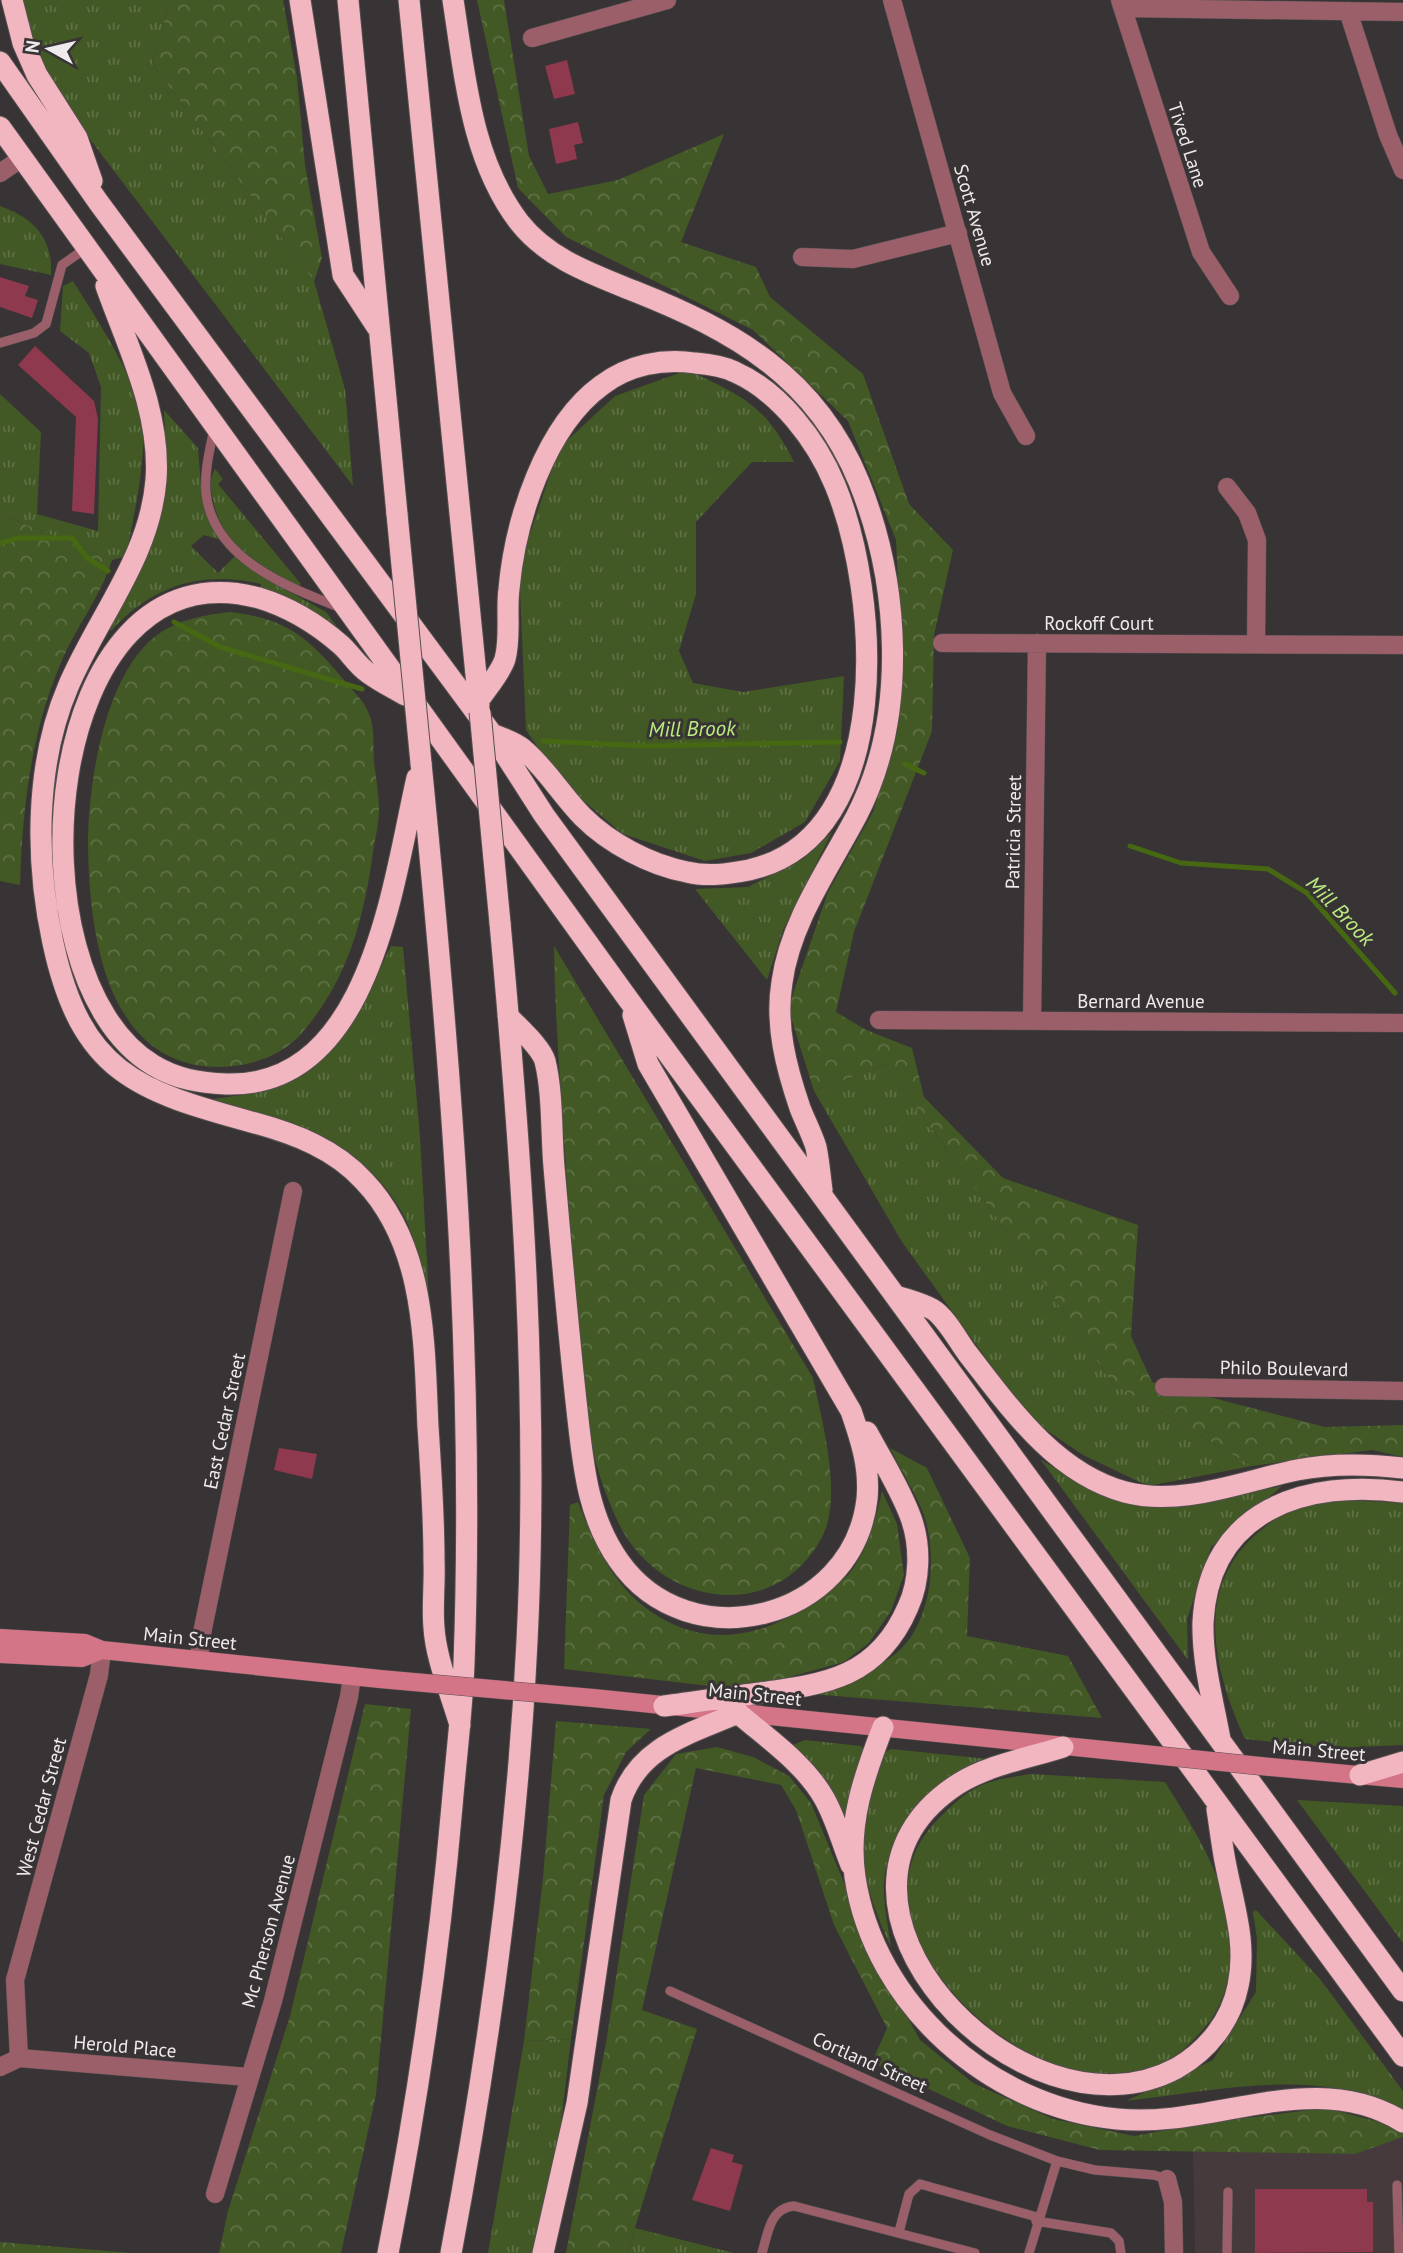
<svg xmlns="http://www.w3.org/2000/svg" width="1403" height="2253" font-family="'PT Sans',sans-serif">
<style>
.built{fill:#463a3c}
.grass{fill:url(#grass-tufts)}
.forest{fill:url(#forest-crowns)}
.lines{fill:none;stroke-linecap:round;stroke-linejoin:round}
.stream{stroke:#476812;stroke-width:5}
.building{fill:#8e394d}
.lane-casing{stroke:#555051;stroke-width:10}
.street-casing{stroke:#555051;stroke-width:19}
.secondary-casing{stroke:#555051;stroke-width:19}
.highway-casing{stroke:#555051;stroke-width:23}
.lane{stroke:#9b5f6a;stroke-width:9}
.street{stroke:#9b5f6a;stroke-width:18}
.secondary{stroke:#d47587;stroke-width:18}
.highway{stroke:#f2b6c0;stroke-width:21}
.secondary-bridge-casing{stroke:#555051;stroke-width:19;stroke-linecap:butt}
.highway-bridge-casing{stroke:#555051;stroke-width:23;stroke-linecap:butt}
.secondary-bridge{stroke:#d47587;stroke-width:18}
.highway-bridge{stroke:#f2b6c0;stroke-width:21}
.labels{text-anchor:middle;stroke-width:6;stroke-linejoin:round;paint-order:stroke}
.street-label{font-size:19px;fill:#efebec;stroke:#383334}
.water-label{font-size:21px;font-style:italic;fill:#bbec80;stroke:#383334}
</style>
<defs>
<pattern id="grass-tufts" width="24" height="20" patternUnits="userSpaceOnUse" patternTransform="scale(1.75)"><rect width="24" height="20" fill="#425925"/><path d="M3 7l-1-3M5 7V3M7 7l1-3M15 17l-1-3M17 17v-4M19 17l1-3" fill="none" stroke="#5e7145"/></pattern>
<pattern id="forest-crowns" width="20" height="18" patternUnits="userSpaceOnUse" patternTransform="scale(1.75)"><rect width="20" height="18" fill="#425925"/><path d="M2 6a3 3 0 1 1 6 0M12 15a3 3 0 1 1 6 0" fill="none" stroke="#5e7145"/></pattern>
</defs>
<rect width="100%" height="100%" fill="#383334"/>
<path class="built" d="M 1403,2137 L 1403,2253 L 1195,2253 L 1193,2151 L 1355,2154 Z"/>
<path class="grass" d="M 21,0 L 157,0 L 167,11 L 152,63 L 314,281 L 345,389 L 353,486 L 83,130 C 56,89 32,48 21,0 Z
M 0,206 C 34,218 53,238 51,275 L 0,264 Z
M 73,281 C 95,316 141,385 143,426 C 145,470 134,514 126,556 L 112,560 L 0,514 L 0,394 L 41,432 L 37,514 L 98,531 L 101,387 L 89,353 L 60,331 L 63,286 Z
M 688,370 C 743,397 765,404 794,462 L 752,462 L 696,522 L 696,594 L 679,651 L 693,683 L 743,692 L 844,676 L 840,761 L 805,822 L 751,853 L 705,861 L 623,834 L 562,783 L 526,730 L 519,566 L 559,448 L 615,396 Z
M 164,410 L 198,448 L 202,499 L 209,521 L 221,540 L 204,535 L 191,546 L 218,573 L 235,556 L 259,575 L 326,612 L 341,632 L 298,603 L 261,589 L 261,584 C 201,570 152,586 111,631 L 108,629 L 166,465 Z
M 215,469 L 223,479 L 218,484 L 301,584 L 298,586 C 262,566 221,545 213,500 C 210,489 209,479 215,469 Z
M 832,832 L 783,930 L 767,980 L 695,889 L 748,887 L 803,859 Z
M 391,946 L 403,947 L 420,1136 L 430,1317 C 423,1284 419,1244 403,1214 C 360,1136 285,1122 207,1100 C 231,1096 258,1094 281,1086 C 343,1061 364,1000 391,946 Z
M 885,1065 L 1036,1271 L 1112,1383 L 1252,1466 L 1148,1486 L 1083,1455 L 1030,1419 L 902,1242 L 814,1091 Z
M 1041,1460 L 1097,1492 L 1202,1502 L 1282,1486 L 1211,1547 L 1187,1619 L 1188,1660 Z
M 1345,1500 L 1403,1503 L 1403,1745 L 1336,1748 L 1245,1739 C 1215,1674 1194,1593 1252,1538 C 1266,1525 1284,1512 1302,1506 C 1315,1501 1331,1502 1345,1500 Z
M 805,1740 L 861,1746 L 864,1750 L 853,1781 L 848,1828 L 808,1761 L 793,1745 Z
M 891,1749 L 998,1760 C 987,1764 974,1767 962,1772 C 920,1789 888,1837 884,1882 C 883,1903 888,1926 891,1947 C 872,1907 854,1855 865,1810 C 870,1791 878,1772 884,1753 Z
M 1031,1774 L 1165,1782 C 1201,1840 1241,1901 1229,1972 C 1226,1990 1221,2006 1210,2021 C 1196,2038 1179,2057 1158,2065 C 1131,2074 1103,2076 1075,2070 C 978,2050 847,1910 939,1818 C 973,1784 984,1781 1031,1774 Z
M 1297,1800 L 1403,1806 L 1403,1943 Z
M 1256,1910 L 1320,1979 L 1403,2091 L 1403,2111 C 1319,2065 1216,2091 1126,2101 L 1213,2060 L 1256,1992 L 1257,1939 L 1253,1912 Z
M 571,2039 L 559,2139 L 532,2253 L 488,2253 L 524,2041 Z
M 635,2228 L 734,2253 L 627,2253 Z"/>
<path class="forest" d="M 157,0 L 283,0 L 297,78 L 305,165 L 322,258 L 314,281 L 152,63 L 167,11 Z
M 477,0 L 504,0 L 529,156 L 548,194 L 618,180 L 724,134 L 681,242 L 756,267 L 770,297 L 863,374 L 909,504 L 953,550 L 934,635 L 932,731 L 854,932 L 836,1012 L 866,1030 L 912,1048 L 924,1097 L 1003,1178 L 1138,1225 L 1131,1336 L 1152,1382 L 1325,1427 L 1403,1425 L 1403,1457 L 1372,1450 L 1252,1466 L 1112,1383 L 1036,1271 L 885,1065 L 814,1091 L 788,1008 L 828,892 L 873,812 L 898,729 L 900,625 L 896,540 L 848,421 L 753,330 L 566,237 L 518,188 Z
M 0,514 L 112,560 C 100,598 75,628 60,665 C 31,733 22,812 20,885 L 0,881 Z
M 229,612 C 286,618 308,637 344,680 C 352,690 365,702 369,714 C 375,727 373,748 374,762 C 376,778 379,794 379,810 C 379,824 375,839 373,852 C 364,919 347,983 300,1035 C 280,1057 248,1067 219,1067 C 105,1067 89,931 88,844 C 88,783 105,670 160,633 C 180,619 206,615 229,612 Z
M 554,946 L 813,1378 C 822,1422 844,1498 821,1539 C 773,1626 657,1605 618,1522 C 571,1423 575,1308 568,1200 C 563,1116 555,1031 554,946 Z
M 890,1448 L 927,1468 L 970,1558 L 967,1636 L 1068,1656 L 1102,1718 L 811,1694 C 841,1684 868,1674 894,1655 C 933,1626 939,1552 922,1510 C 913,1489 900,1468 890,1448 Z
M 882,1491 L 897,1524 L 904,1575 L 891,1611 L 869,1643 L 844,1662 L 782,1679 L 718,1687 L 564,1669 L 570,1505 L 578,1502 C 590,1534 608,1574 634,1598 C 695,1653 763,1642 822,1595 C 830,1588 841,1582 848,1575 C 867,1553 876,1519 882,1491 Z
M 365,1704 L 411,1709 L 376,2095 L 341,2253 L 219,2253 L 228,2211 L 290,2016 Z
M 556,1721 L 651,1729 L 626,1752 L 604,1795 L 571,2039 L 524,2041 L 543,1878 Z
M 717,1747 L 753,1757 L 789,1776 L 811,1803 L 877,1963 L 920,2040 L 973,2083 L 1053,2119 L 1134,2136 L 1205,2123 L 1326,2108 L 1379,2122 L 1403,2134 L 1403,2137 L 1355,2154 L 1100,2150 L 1007,2126 L 872,2062 L 887,2028 L 834,1925 L 796,1810 L 781,1785 L 696,1768 L 642,2010 L 697,2029 L 627,2253 L 566,2253 L 606,2043 L 644,1795 L 676,1754 Z
M 0,2242 L 132,2253 L 0,2253 Z"/>
<g class="lines">
<path class="stream" d="M 0,543 L 18,538 L 72,538 L 87,558 L 108,571
M 174,622 L 220,647 L 362,689
M 543,741 L 646,746 L 840,742
M 905,764 L 924,773
M 1130,846 L 1181,863 L 1268,869 L 1307,893 L 1395,993"/>
</g>
<path class="building" d="M 567,60 L 575,94 L 554,99 L 545,66 Z
M 578,122 L 583,143 L 574,145 L 577,159 L 556,164 L 549,129 Z
M 0,277 L 29,286 L 25,296 L 38,300 L 32,318 L 0,307 Z
M 35,346 L 94,401 L 98,419 L 94,514 L 72,511 L 76,417 L 18,365 Z
M 279,1448 L 317,1454 L 312,1479 L 274,1470 Z
M 711,2148 L 734,2155 L 732,2162 L 743,2165 L 730,2211 L 692,2200 Z
M 1255,2189 L 1367,2189 L 1367,2202 L 1373,2202 L 1373,2252 L 1255,2253 Z"/>
<g class="lines">
<g class="lane-casing">
<path id="lane" d="M 0,343 L 34,333 L 46,324 L 62,265 L 86,248
M 214,429 C 210,449 204,472 206,493 C 213,559 288,587 341,608
M 670,1991 L 990,2135 L 1057,2161
M 1397,2185 L 1399,2253
M 1036,2221 L 1111,2233 L 1119,2241 L 1121,2253
M 899,2232 L 909,2194 L 920,2184 L 1037,2217
M 762,2253 C 768,2233 770,2208 794,2206 L 975,2253
M 1029,2253 L 1057,2161 L 1095,2170 L 1154,2175 L 1167,2179
M 1227,2253 L 1228,2192"/>
</g>
<g class="street-casing">
<path id="street" d="M 892,0 L 1002,393 L 1026,436
M 1120,0 L 1201,252 L 1230,296
M 1123,8 L 1403,12
M 1348,11 L 1388,135 L 1403,170
M 532,38 L 667,0
M 0,173 L 22,158
M 802,257 L 853,259 L 958,233
M 1227,487 L 1247,513 L 1257,540 L 1256,644
M 942,643 L 1403,645
M 879,1020 L 1403,1023
M 1032,1021 L 1037,643
M 1164,1387 L 1403,1391
M 199,1660 L 201,1638 L 293,1191
M 19,2058 L 15,1980 L 99,1675 L 102,1650
M 0,2067 L 19,2058 L 248,2077
M 1167,2179 L 1173,2202 L 1174,2253
M 215,2194 L 273,2001 L 349,1697 L 352,1676"/>
</g>
<g class="secondary-casing">
<path id="secondary" d="M 0,1638 L 85,1643 L 102,1650 L 380,1679
M 0,1654 L 82,1658 L 102,1650
M 593,1698 L 1134,1753
M 1270,1767 L 1403,1779"/>
</g>
<g class="highway-casing">
<path id="highway" d="M 12,0 L 23,43 L 37,75 L 77,138 L 92,181
M 300,0 L 343,275 L 377,327
M 348,0 L 397,514
M 409,0 L 479,705
M 453,0 C 465,76 471,159 519,222 C 548,259 592,274 634,291 C 735,331 816,377 859,482 C 900,584 908,716 857,815 C 829,868 790,922 782,982 C 775,1025 786,1067 800,1108 C 805,1121 812,1134 816,1147 C 819,1161 820,1176 822,1190
M 0,62 L 99,203 L 492,734 L 544,815 L 1403,1991
M 0,127 L 628,999 L 1403,2056
M 106,286 C 128,348 161,412 156,480 C 150,557 97,618 68,687 C 35,764 35,861 53,943 C 81,1073 137,1091 255,1123 C 295,1134 335,1149 364,1181 C 426,1246 424,1343 428,1427 C 431,1471 434,1516 434,1561 C 435,1583 432,1606 434,1628 C 436,1659 451,1694 460,1725
M 405,695 C 393,688 379,681 367,672 C 357,665 350,653 341,645 C 317,624 289,607 259,598 C 40,539 4,975 153,1065 C 176,1079 200,1083 226,1084 C 371,1089 393,881 417,778
M 479,700 C 487,688 501,672 505,659 C 511,638 506,610 509,589 C 515,521 545,426 602,385 C 628,365 663,358 695,363 C 708,364 723,366 735,372 C 780,392 817,441 835,485 C 879,591 898,837 749,870 C 728,874 707,877 687,872 C 650,865 609,843 583,817 C 562,796 546,768 523,749 C 515,742 502,738 492,734
M 508,1016 C 519,1028 541,1047 545,1061 C 553,1094 551,1133 554,1167 C 561,1248 568,1329 577,1410 C 583,1463 587,1516 619,1561 C 689,1661 853,1621 867,1499 C 870,1467 861,1440 851,1411 L 648,1064 L 633,1015
M 897,1296 C 908,1300 921,1303 932,1309 C 946,1317 958,1341 968,1354 C 1010,1408 1055,1473 1125,1492 C 1181,1507 1243,1481 1297,1470 C 1332,1463 1368,1464 1403,1468
M 664,1706 C 696,1702 728,1697 760,1693 C 827,1684 878,1677 908,1607 C 920,1581 921,1546 911,1518 C 900,1488 882,1460 867,1432
M 883,1727 C 864,1776 847,1824 855,1877 C 874,2005 991,2107 1117,2119 C 1214,2129 1313,2066 1403,2122
M 1220,1739 C 1213,1701 1202,1661 1203,1622 C 1209,1509 1307,1479 1403,1492
M 1063,1747 C 1029,1758 988,1765 958,1784 C 783,1897 1021,2152 1177,2068 C 1208,2050 1231,2021 1238,1986 C 1247,1944 1234,1907 1226,1866 C 1222,1847 1220,1828 1217,1809
M 1360,1775 L 1403,1762
M 388,2253 C 417,2105 439,1956 452,1806 C 456,1759 462,1711 464,1664 C 475,1360 451,1065 421,763
M 451,2253 C 489,2051 517,1846 527,1641 C 539,1401 522,1162 500,923
M 543,2253 L 577,2103 L 621,1800 C 639,1746 690,1734 738,1713 C 768,1739 804,1763 824,1798 C 836,1819 842,1843 851,1865"/>
</g>
<use href="#lane" class="lane"/>
<use href="#street" class="street"/>
<use href="#secondary" class="secondary"/>
<use href="#highway" class="highway"/>
<g class="secondary-bridge-casing">
<path id="secondary-bridge" d="M 380,1679 L 593,1698
M 1134,1753 L 1270,1767"/>
</g>
<g class="highway-bridge-casing">
<path id="highway-bridge" d="M 397,514 L 421,763
M 480,712 L 500,923"/>
</g>
<use href="#secondary-bridge" class="secondary-bridge"/>
<use href="#highway-bridge" class="highway-bridge"/>
</g>
<g class="labels">
<g class="street-label">
<text transform="translate(1188 145) rotate(72)" y="7">Tived Lane</text>
<text transform="translate(975 215) rotate(74)" y="7">Scott Avenue</text>
<text x="1099" y="630">Rockoff Court</text>
<text transform="translate(1013 832) rotate(-89)" y="7">Patricia Street</text>
<text x="1141" y="1008">Bernard Avenue</text>
<text transform="translate(1284 1368) rotate(1)" y="7">Philo Boulevard</text>
<text transform="translate(224 1421) rotate(-78)" y="7">East Cedar Street</text>
<text transform="translate(190 1638) rotate(6)" y="7">Main Street</text>
<text transform="translate(755 1694) rotate(6)" y="7">Main Street</text>
<text transform="translate(1319 1750) rotate(5)" y="7">Main Street</text>
<text transform="translate(41 1807) rotate(-75)" y="7">West Cedar Street</text>
<text transform="translate(268 1931) rotate(-75)" y="7">Mc Pherson Avenue</text>
<text transform="translate(125 2046) rotate(5)" y="7">Herold Place</text>
<text transform="translate(870 2062) rotate(24)" y="7">Cortland Street</text>
</g>
<g class="water-label">
<text transform="translate(692 729) rotate(-1)" y="7">Mill Brook</text>
<text transform="translate(1340 911) rotate(46)" y="7">Mill Brook</text>
</g>
</g>
<g transform="translate(49 49) rotate(278)" stroke="#383334" stroke-width="5" paint-order="stroke">
<path d="M0-5L12 26L0 18L-12 26Z" fill="#efebec"/>
<text y="-10" font-size="19" font-weight="bold" text-anchor="middle" fill="#efebec">N</text>
</g>
</svg>
